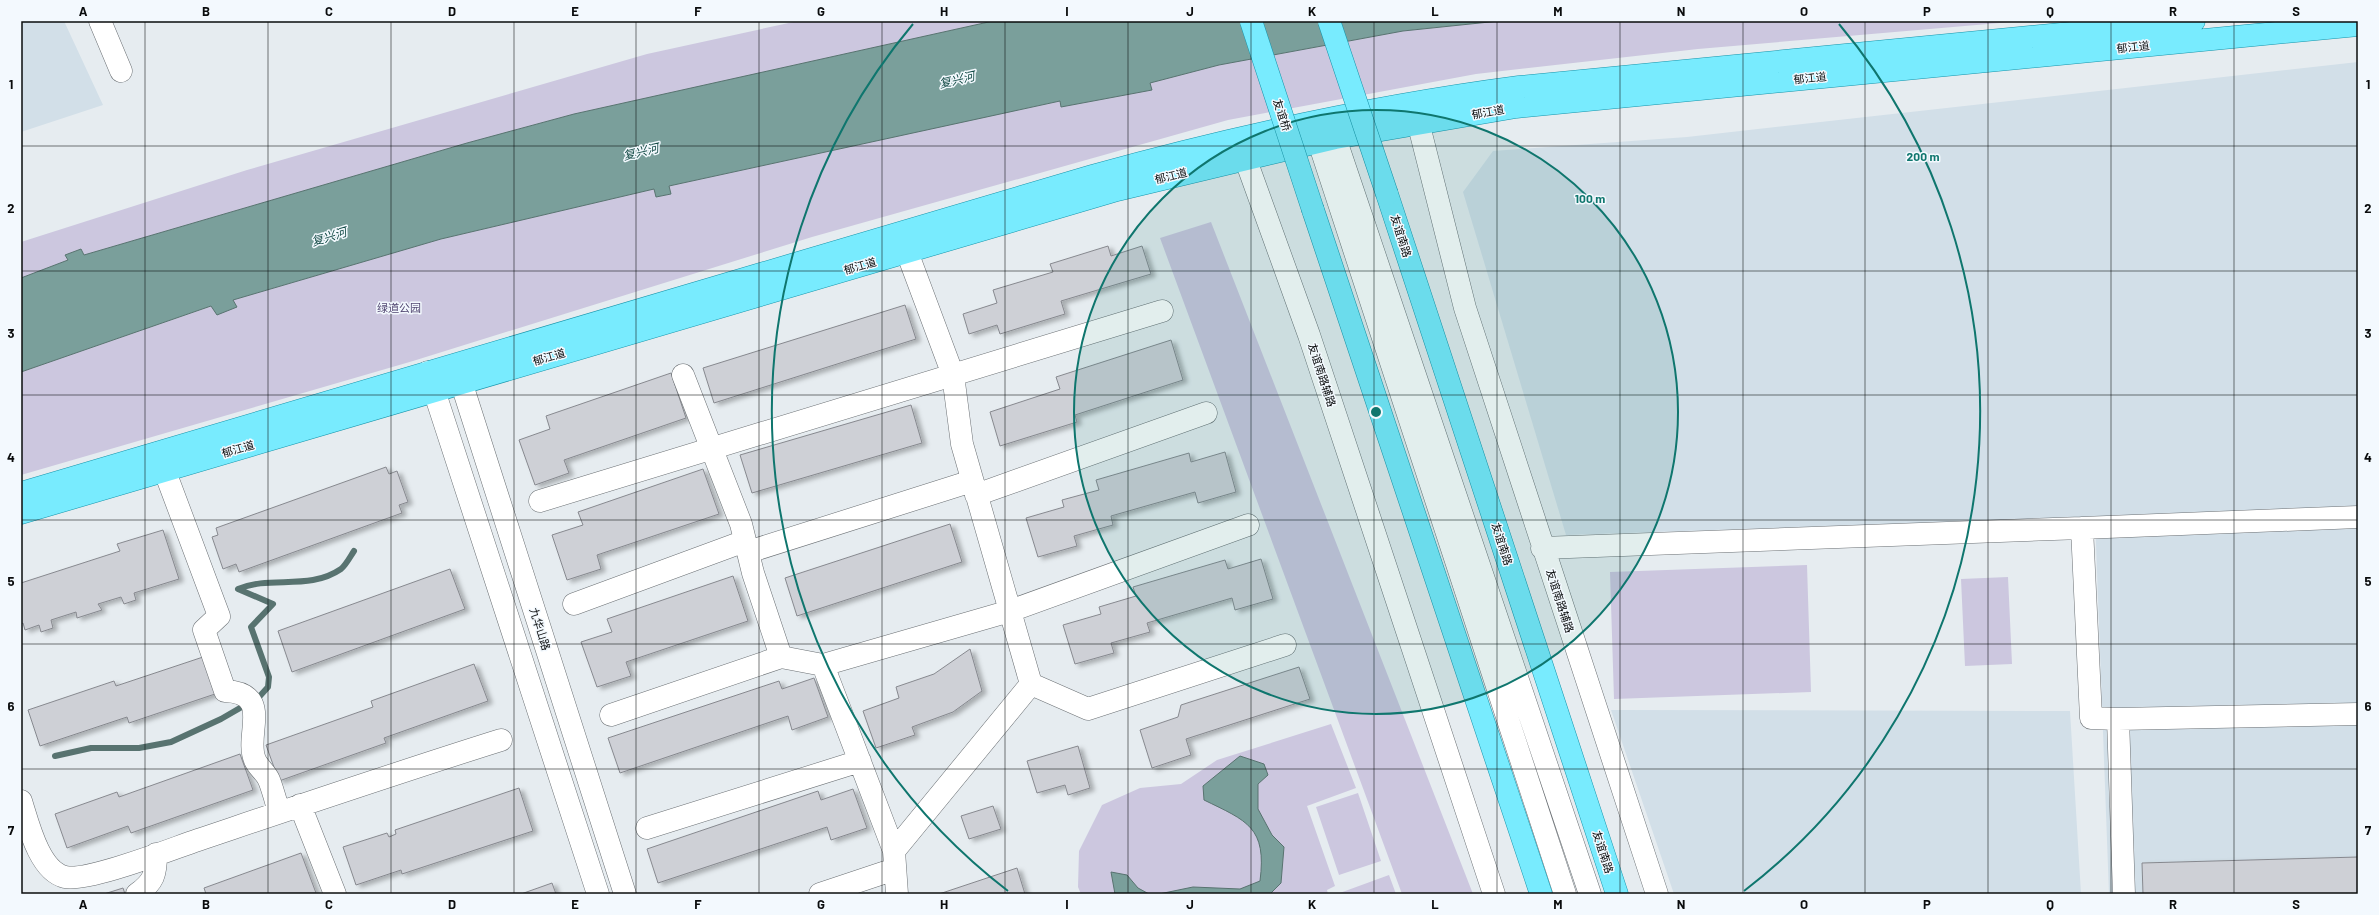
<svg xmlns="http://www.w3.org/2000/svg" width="2379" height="915" font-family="Barlow,'Noto Sans SC',sans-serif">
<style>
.built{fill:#d2dfe8}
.green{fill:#ccc7df}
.water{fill:#7a9f9b;stroke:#587370}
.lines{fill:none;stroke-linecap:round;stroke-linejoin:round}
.stream{stroke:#587370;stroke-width:6}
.building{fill:#ced0d6;stroke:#87898f;filter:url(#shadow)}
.minor-casing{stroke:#6b7074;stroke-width:23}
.major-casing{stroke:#1794aa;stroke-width:23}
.minor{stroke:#fff;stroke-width:22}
.major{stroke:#78ebfe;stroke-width:22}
.major-bridge-casing{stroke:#1794aa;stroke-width:23;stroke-linecap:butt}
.major-bridge{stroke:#78ebfe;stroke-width:22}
.grid{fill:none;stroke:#0a0c0d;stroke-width:1;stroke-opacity:0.55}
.ring{fill:none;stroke:#0f766e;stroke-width:2}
.labels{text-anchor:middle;stroke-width:3;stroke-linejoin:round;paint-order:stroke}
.street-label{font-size:11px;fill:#0a0c0d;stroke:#f3f9fe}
.park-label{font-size:11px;fill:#524772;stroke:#f3f9fe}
.water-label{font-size:12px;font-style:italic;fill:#154c47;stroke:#f3f9fe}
.centre{fill:#0f766e;stroke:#f3f9fe;stroke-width:2}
.ring-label{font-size:12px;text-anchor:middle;font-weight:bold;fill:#0f766e;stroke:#f3f9fe;stroke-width:3;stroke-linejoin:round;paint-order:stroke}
.neatline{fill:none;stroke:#0a0c0d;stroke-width:1.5}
.grid-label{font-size:13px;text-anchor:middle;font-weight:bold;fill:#0a0c0d}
</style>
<defs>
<filter id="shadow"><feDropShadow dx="4.5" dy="2.5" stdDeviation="2" flood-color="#0004"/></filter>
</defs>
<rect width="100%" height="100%" fill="#e6ecf0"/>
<path class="built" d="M 21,21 L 64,21 L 103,105 L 21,132 Z
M 2358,62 L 2358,894 L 2109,894 L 2095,517 L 1566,535 L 1463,192 L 1493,151 L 1687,137 Z
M 1611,710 L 2070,711 L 2081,894 L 1674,894 Z"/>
<path class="green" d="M 798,21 L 993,21 L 574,114 L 467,143 L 84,255 L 81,249 L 65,255 L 68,260 L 21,278 L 21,242 L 247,170 L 647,54 Z
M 1499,21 L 2023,21 L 1698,49 L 1476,74 L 1228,120 L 812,237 L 413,361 L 21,475 L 21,372 L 212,306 L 217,314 L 237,307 L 233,300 L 441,239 L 654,189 L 656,197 L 671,194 L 669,186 L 1060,101 L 1061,107 L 1151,90 L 1150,83 L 1219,65 L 1403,31 Z
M 1211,222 L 1473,894 L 1402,894 L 1160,238 Z
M 1807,565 L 1811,692 L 1614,699 L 1610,572 Z
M 2008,577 L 2012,664 L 1965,666 L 1961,579 Z
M 1331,724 L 1356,788 L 1307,806 L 1335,886 L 1327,890 L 1328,894 L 1081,894 L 1078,887 L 1079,851 L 1102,805 L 1140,788 L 1181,784 L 1217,760 Z
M 1358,793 L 1381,861 L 1339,875 L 1316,807 Z
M 1389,875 L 1396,894 L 1337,894 Z"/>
<path class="water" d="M 993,21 L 1499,21 L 1403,31 L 1219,65 L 1150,83 L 1152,90 L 1061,107 L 1060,101 L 669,186 L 671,194 L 656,197 L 654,189 L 441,239 L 233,300 L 237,307 L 217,315 L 211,306 L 21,372 L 21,278 L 68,260 L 65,255 L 81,249 L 84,255 L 467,143 L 574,114 Z
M 1240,756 L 1264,764 L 1268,775 L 1258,784 L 1258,809 L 1272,835 L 1284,847 L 1281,883 L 1270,894 L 1159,894 L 1193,887 L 1240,889 L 1260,881 C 1267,827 1247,821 1204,800 L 1203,786 Z
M 1111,872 L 1127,875 L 1138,888 L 1149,894 L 1115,894 Z"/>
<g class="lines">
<path class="stream" d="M 55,756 L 91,748 L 139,748 L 171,742 L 221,719 L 259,697 L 268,687 L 269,677 L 251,627 L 273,604 L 238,589 C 271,575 309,591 341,569 C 346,565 350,557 354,551"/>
</g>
<path class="building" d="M 1108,246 L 1111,256 L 1142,246 L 1151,274 L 1061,301 L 1065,314 L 1000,334 L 997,325 L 969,334 L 963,314 L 997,303 L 993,290 L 1053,272 L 1050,264 Z
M 905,305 L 916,339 L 714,403 L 703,368 Z
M 1171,340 L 1183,380 L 1075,415 L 1077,422 L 1000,446 L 990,412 L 1060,389 L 1056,377 Z
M 671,373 L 686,418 L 564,460 L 569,473 L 535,485 L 519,440 L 550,429 L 546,416 Z
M 911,405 L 922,443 L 752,493 L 740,455 Z
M 1225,452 L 1236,492 L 1198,503 L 1195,492 L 1111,516 L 1113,525 L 1074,536 L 1077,546 L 1038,557 L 1026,518 L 1064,507 L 1062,500 L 1099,490 L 1096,480 L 1189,453 L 1191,462 Z
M 386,467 L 389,474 L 397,471 L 408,502 L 399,505 L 402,513 L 239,572 L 236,564 L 223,569 L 212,537 L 218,535 L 216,528 Z
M 703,469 L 719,514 L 597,555 L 601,569 L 567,580 L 552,535 L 583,525 L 578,512 Z
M 950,524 L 962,562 L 797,616 L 785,578 Z
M 163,530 L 179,579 L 134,593 L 136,600 L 124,604 L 121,597 L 98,604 L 102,610 L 77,618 L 76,612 L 51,620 L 53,628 L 41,632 L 39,625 L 25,630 L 23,623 L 21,624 L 21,583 L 120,551 L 117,544 Z
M 1261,559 L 1273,599 L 1235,610 L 1232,598 L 1147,623 L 1150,632 L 1111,643 L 1114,653 L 1075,664 L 1063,625 L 1101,614 L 1099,607 L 1136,596 L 1133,587 L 1225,560 L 1228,569 Z
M 450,569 L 465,609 L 292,672 L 278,631 Z
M 733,576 L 748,621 L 626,662 L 631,676 L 597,687 L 581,642 L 612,632 L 607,619 Z
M 970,649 L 982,691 L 953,712 L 912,727 L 915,735 L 876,748 L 863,711 L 899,698 L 896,687 L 934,674 Z
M 203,657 L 215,694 L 129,723 L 127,717 L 40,746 L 28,710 L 114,681 L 116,686 Z
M 474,664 L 488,701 L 384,738 L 386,743 L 279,781 L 266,745 L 373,707 L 371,701 Z
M 1299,667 L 1310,699 L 1186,739 L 1191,755 L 1152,768 L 1140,730 L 1178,717 L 1181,705 Z
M 814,678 L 828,717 L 792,730 L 788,716 L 620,773 L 608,738 L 779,681 L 782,689 Z
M 1078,746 L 1090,788 L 1068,795 L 1065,785 L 1037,793 L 1027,761 Z
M 240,754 L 253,790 L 131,833 L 128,826 L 67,848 L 55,814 L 117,792 L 119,797 Z
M 519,788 L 533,831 L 402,874 L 401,870 L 356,885 L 343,847 L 387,833 L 389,837 L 396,834 L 395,830 Z
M 853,789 L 867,828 L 831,840 L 827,827 L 658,883 L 647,849 L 818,791 L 821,800 Z
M 993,806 L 1001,829 L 969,839 L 961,816 Z
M 301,853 L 316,893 L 206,894 L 204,888 Z
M 2358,857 L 2358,894 L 2143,894 L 2142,863 Z
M 1017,868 L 1025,894 L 939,894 Z
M 552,883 L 556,894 L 521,894 Z
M 123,888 L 125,894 L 104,894 Z"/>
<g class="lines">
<g class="minor-casing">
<path id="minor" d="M 100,21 L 121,71
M 1414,106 L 1465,308 L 1657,894
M 1329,120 L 1590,894
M 1313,124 L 1565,894
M 1239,141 L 1309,335 L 1494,894
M 456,366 L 625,894
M 428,372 L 598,894
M 683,375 L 741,524 L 753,573 L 781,657 L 823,665 L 894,851 L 897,894
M 158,453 L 219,616 L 204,630 L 225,691 C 274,693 244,735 255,760 C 258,767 266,773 269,780 C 273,790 276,802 279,812
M 976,495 L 1206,413
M 540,501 L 1162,311
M 1542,548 L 2082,528
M 748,552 L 972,481
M 574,604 L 745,541
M 823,665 L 1010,611 L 1248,525
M 1031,684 L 1088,709 L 1285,645
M 611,715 L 781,657
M 2118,719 L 2091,718 L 2082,528 L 2358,517
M 21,801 C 28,823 39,871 65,877 C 89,882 171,849 198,840 C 299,806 399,772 501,740
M 300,805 L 335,894
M 647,828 L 860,761
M 894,851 L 1031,684 L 962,444 L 953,375 L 907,252
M 137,894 C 154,882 156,874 156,854
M 820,894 L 895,869
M 2124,894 L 2118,719 L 2358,714"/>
</g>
<g class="major-casing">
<path id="major" d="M 1387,194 L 1617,894
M 1313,210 L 1541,894
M 21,493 L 1092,176 C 1233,137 1374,106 1519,87 L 2194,21
M 21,513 L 1117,190 L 1335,138 L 1516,107 L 2358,25"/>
</g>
<use href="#minor" class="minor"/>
<use href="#major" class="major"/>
<g class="major-bridge-casing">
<path id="major-bridge" d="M 1251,21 L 1313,210
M 1329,21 L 1387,194"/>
</g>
<use href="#major-bridge" class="major-bridge"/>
</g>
<path class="grid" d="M 145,21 L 145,894M 268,21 L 268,894M 391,21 L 391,894M 514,21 L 514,894M 636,21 L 636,894M 759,21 L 759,894M 882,21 L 882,894M 1005,21 L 1005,894M 1128,21 L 1128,894M 1251,21 L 1251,894M 1374,21 L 1374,894M 1497,21 L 1497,894M 1620,21 L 1620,894M 1743,21 L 1743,894M 1865,21 L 1865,894M 1988,21 L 1988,894M 2111,21 L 2111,894M 2234,21 L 2234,894M 21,146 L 2358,146M 21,271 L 2358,271M 21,395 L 2358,395M 21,520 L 2358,520M 21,644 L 2358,644M 21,769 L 2358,769"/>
<circle cx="1376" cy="412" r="302" fill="#0f766e" fill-opacity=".12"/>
<g class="ring">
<circle cx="1376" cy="412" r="302"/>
<path d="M1008 891A604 604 0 0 1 913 24M1839 24A604 604 0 0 1 1744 891"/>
</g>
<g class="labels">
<g class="street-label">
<text transform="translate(2133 47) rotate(-6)" y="4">郁江道</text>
<text transform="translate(1810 78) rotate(-6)" y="4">郁江道</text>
<text transform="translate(1488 112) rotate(-10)" y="4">郁江道</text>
<text transform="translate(1282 115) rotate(72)" y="4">友谊桥</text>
<text transform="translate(1171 176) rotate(-14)" y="4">郁江道</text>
<text transform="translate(1401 236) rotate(72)" y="4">友谊南路</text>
<text transform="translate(860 266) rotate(-16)" y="4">郁江道</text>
<text transform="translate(549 357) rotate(-16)" y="4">郁江道</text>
<text transform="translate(1322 375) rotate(72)" y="4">友谊南路辅路</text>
<text transform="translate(238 449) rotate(-16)" y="4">郁江道</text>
<text transform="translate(1502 544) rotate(72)" y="4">友谊南路</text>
<text transform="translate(1560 601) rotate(72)" y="4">友谊南路辅路</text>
<text transform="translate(540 629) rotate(72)" y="4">九华山路</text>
<text transform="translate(1603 852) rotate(72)" y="4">友谊南路</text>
</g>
<g class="park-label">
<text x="399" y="312">绿道公园</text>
</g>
<g class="water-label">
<text transform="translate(957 80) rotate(-13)" y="4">复兴河</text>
<text transform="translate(641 152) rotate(-13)" y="4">复兴河</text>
<text transform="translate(329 237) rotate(-17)" y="4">复兴河</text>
</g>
</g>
<circle cx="1376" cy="412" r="6" class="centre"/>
<g class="ring-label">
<text x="1923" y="161">200 m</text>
<text x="1590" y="203">100 m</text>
</g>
<rect width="2379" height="915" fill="none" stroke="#f3f9fe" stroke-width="44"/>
<rect x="22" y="22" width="2335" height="871" class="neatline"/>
<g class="grid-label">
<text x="83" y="16">A</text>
<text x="206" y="16">B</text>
<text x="329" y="16">C</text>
<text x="452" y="16">D</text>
<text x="575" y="16">E</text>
<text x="698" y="16">F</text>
<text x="821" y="16">G</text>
<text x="944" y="16">H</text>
<text x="1067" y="16">I</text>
<text x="1190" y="16">J</text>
<text x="1312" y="16">K</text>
<text x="1435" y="16">L</text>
<text x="1558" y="16">M</text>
<text x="1681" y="16">N</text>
<text x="1804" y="16">O</text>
<text x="1927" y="16">P</text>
<text x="2050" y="16">Q</text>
<text x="2173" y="16">R</text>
<text x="2296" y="16">S</text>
<text x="11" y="89">1</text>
<text x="2368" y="89">1</text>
<text x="11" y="213">2</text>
<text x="2368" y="213">2</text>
<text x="11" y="338">3</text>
<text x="2368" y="338">3</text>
<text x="11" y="462">4</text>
<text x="2368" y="462">4</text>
<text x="11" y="586">5</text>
<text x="2368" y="586">5</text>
<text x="11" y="711">6</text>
<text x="2368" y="711">6</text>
<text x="11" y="835">7</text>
<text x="2368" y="835">7</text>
<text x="83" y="909">A</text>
<text x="206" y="909">B</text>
<text x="329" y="909">C</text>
<text x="452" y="909">D</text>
<text x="575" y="909">E</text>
<text x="698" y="909">F</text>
<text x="821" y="909">G</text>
<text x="944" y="909">H</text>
<text x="1067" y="909">I</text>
<text x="1190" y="909">J</text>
<text x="1312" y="909">K</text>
<text x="1435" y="909">L</text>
<text x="1558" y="909">M</text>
<text x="1681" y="909">N</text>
<text x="1804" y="909">O</text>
<text x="1927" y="909">P</text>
<text x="2050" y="909">Q</text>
<text x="2173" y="909">R</text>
<text x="2296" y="909">S</text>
</g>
</svg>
